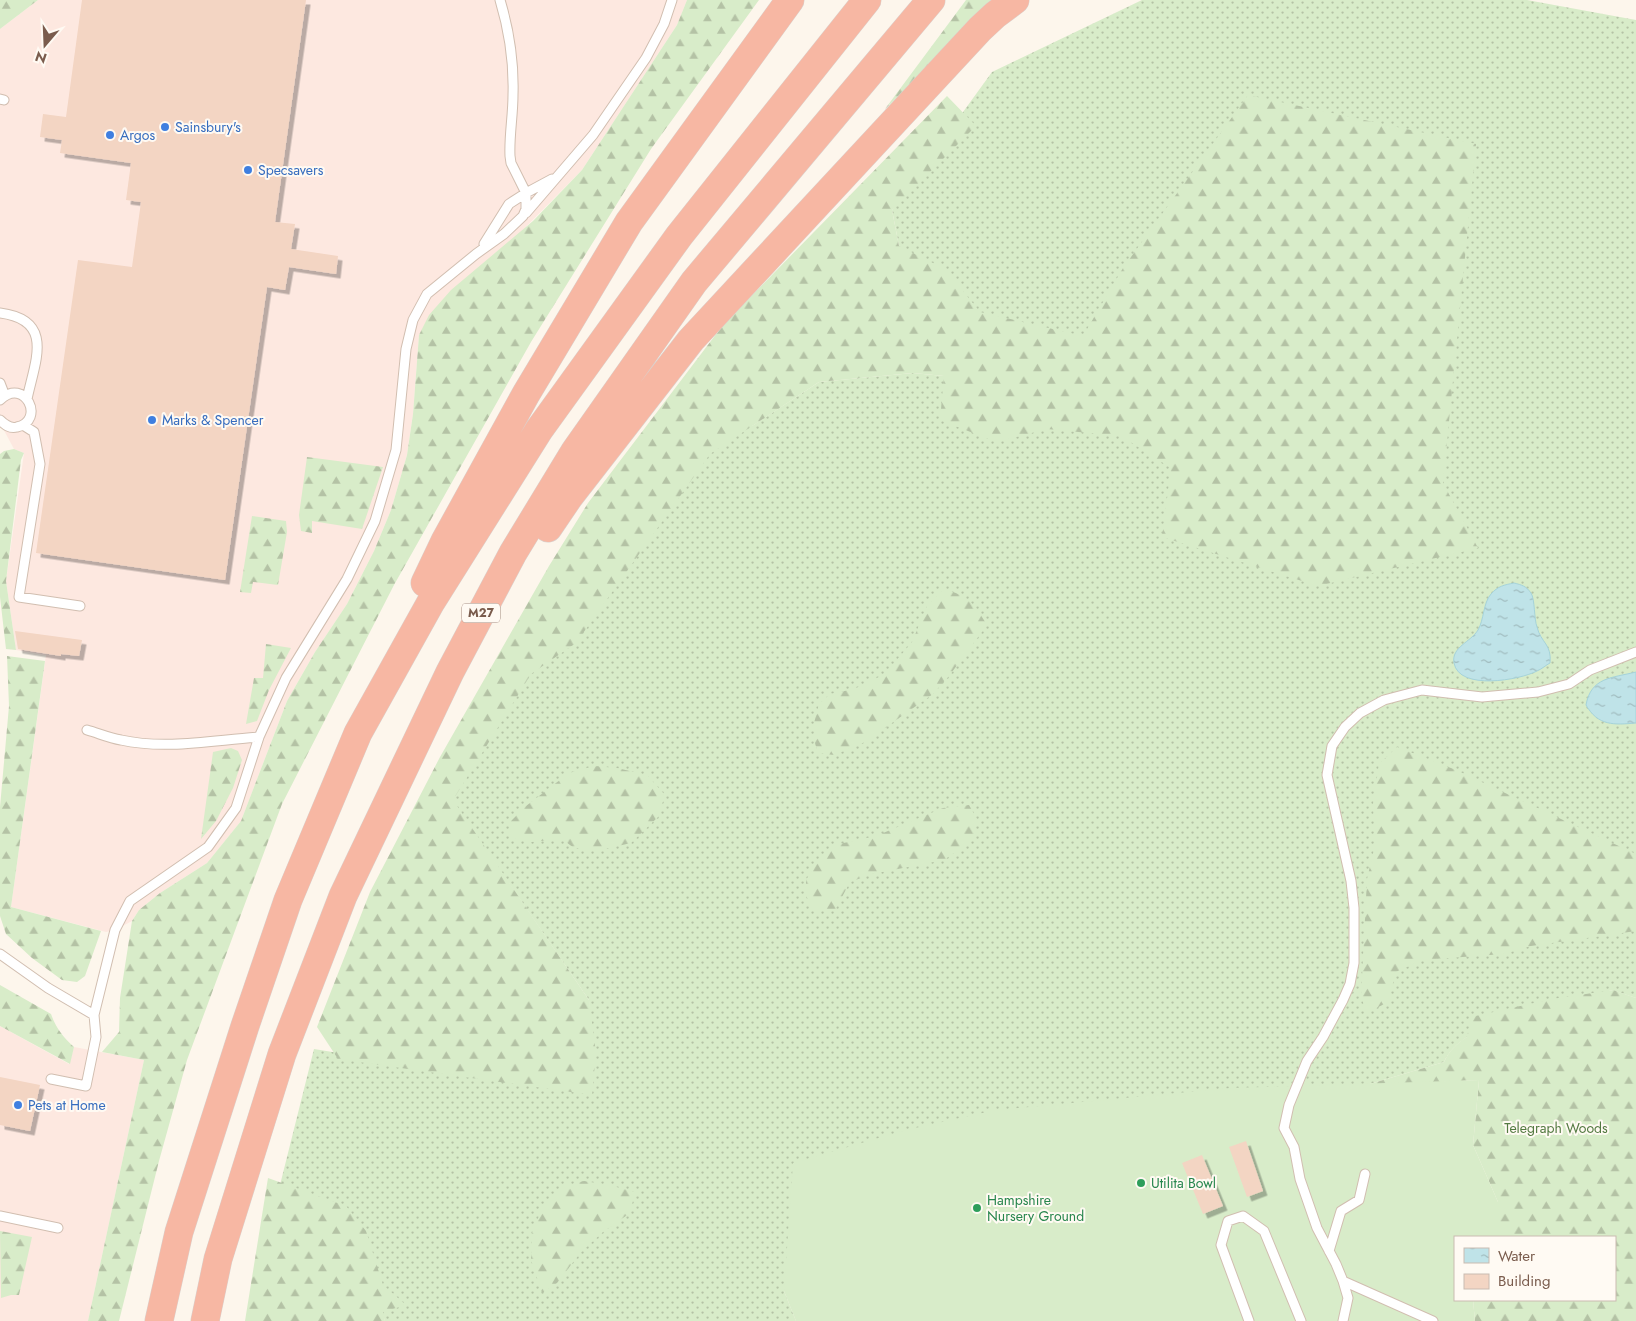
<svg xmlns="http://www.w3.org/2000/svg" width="1636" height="1321" font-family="Jost,sans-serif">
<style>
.commercial{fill:#fde8e0}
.grass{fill:url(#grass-dots)}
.forest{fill:url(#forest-firs)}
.garden{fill:#d8ecc9}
.water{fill:url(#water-ripples);stroke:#a5d3da}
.building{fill:#f3d5c3;filter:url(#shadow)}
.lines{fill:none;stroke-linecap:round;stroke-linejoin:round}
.lane-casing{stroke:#d1beb0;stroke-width:11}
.highway-casing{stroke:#dad1cd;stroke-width:29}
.lane{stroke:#fff;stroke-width:9}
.highway{stroke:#f7b7a3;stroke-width:28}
.shop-dot{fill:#3f7fe0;stroke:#fffaf3;stroke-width:2}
.leisure-dot{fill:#2e9e5b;stroke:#fffaf3;stroke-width:2}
.labels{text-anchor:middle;stroke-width:4;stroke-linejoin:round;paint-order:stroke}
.shield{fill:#fffaf3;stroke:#a28b7f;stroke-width:1}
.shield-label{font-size:12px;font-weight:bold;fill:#7a5c4d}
.shop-label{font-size:14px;fill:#366cbe;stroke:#fffaf3;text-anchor:start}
.park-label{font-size:14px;fill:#537a41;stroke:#fffaf3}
.leisure-label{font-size:14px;fill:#27864d;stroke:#fffaf3;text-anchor:start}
</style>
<defs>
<pattern id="grass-dots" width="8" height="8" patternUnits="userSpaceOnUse" patternTransform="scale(1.25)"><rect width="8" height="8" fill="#d8ecc9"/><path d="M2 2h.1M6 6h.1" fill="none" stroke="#b4c2a5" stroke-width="1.8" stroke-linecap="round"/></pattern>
<pattern id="forest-firs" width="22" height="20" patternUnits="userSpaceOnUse" patternTransform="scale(1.25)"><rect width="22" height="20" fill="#d8ecc9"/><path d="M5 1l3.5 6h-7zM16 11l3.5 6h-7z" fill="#b4c2a5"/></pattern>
<pattern id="water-ripples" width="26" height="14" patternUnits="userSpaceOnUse" patternTransform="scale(1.25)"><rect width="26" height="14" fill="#bfe3e8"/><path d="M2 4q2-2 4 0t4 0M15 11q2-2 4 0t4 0" fill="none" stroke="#a0bbbe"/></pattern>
<filter id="shadow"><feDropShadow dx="4.5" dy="4.5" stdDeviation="0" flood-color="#0004"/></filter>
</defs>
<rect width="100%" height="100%" fill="#fdf6ec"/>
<path class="commercial" d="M 38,0 L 687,0 L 677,25 L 582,170 L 419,335 L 413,414 L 407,455 L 391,510 L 374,551 L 347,604 L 315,652 L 287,701 L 241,821 L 207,863 L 160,893 L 139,910 L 132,921 L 115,930 L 106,932 L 11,907 L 46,655 L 16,650 L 6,581 L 24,453 L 14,449 L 0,423 L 0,29 Z
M 0,1026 L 69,1064 L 74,1047 L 144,1060 L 88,1321 L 0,1321 Z"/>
<path class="grass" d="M 1142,0 L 1527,0 L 1636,20 L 1636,998 L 1612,990 L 1467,1037 C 1457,1044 1449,1051 1444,1062 L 1363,1086 L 784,1291 L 796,1321 L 385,1321 L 382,1312 L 276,1201 L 314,1049 L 592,1094 L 589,1000 L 452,800 L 696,406 L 752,426 L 819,382 L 913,373 L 944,376 L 899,246 L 892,210 L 992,72 Z"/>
<path class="forest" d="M 0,0 L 38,0 L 0,29 Z
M 687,0 L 759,0 L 651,149 L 531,342 L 394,585 L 282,804 L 187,1060 L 159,1161 L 119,1321 L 88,1321 L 144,1060 L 102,1052 L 119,1032 L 120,998 L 132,921 L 139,910 L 160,893 L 207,863 L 241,821 L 287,701 L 315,652 L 347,604 L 374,551 L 391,510 L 407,455 L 413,414 L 419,335 L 429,315 L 451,290 L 533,221 L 582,170 L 677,25 Z
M 966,0 L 999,0 L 885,109 Z
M 1248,95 L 1476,144 L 1443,483 L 1478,548 L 1318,586 L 1162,537 L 1171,468 L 1121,436 L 1047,429 L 996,442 L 940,420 L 944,376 L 913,373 L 819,382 L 710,454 L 576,643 L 531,674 L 453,800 L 589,1000 L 596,1053 L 592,1095 L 338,1059 L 317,1027 L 370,892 L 440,757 L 549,566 L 588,503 L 723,325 L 947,96 L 976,126 L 892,210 L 899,246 L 945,269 L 980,312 L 1083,336 L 1123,268 Z
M 14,449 L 24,453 L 21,460 L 6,581 L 16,650 L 6,649 L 0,597 L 0,454 L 4,451 Z
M 307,457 L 383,467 L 362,529 L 312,521 L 312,533 L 301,531 L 299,515 Z
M 252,516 L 286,521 L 287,532 L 278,585 L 253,582 L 251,593 L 240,592 Z
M 944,589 C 968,596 974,603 987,625 L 949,676 L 933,694 L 865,742 L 834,755 L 818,753 L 814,740 L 814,723 L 819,704 L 830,694 L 854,689 L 885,674 L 912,642 L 927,606 Z
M 266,644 L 291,648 L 269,690 L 257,721 L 246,724 L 254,678 L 263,678 Z
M 7,656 L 45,661 L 11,907 L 101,931 L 85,976 L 77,982 L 62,980 L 32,958 L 6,934 L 0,916 L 0,807 L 9,706 Z
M 1397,747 L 1456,770 L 1636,854 L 1636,931 L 1531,946 L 1503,954 L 1422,960 L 1396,972 L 1388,1002 L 1367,1013 L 1361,997 L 1367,879 L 1375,845 L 1373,804 L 1379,764 Z
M 231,748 L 238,751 L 242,760 L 233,788 L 216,821 L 201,839 L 213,752 Z
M 594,766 L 617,768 L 647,775 L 665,795 L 658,817 L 631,843 L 600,850 L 574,848 L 562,839 L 531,842 L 511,838 L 511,821 L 526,806 L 569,773 Z
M 969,805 L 978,821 L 971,841 L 944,860 L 872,874 L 850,882 L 835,910 L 811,911 L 806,894 L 806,880 L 819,859 L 839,844 L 876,836 L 943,808 Z
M 0,985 L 51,1014 C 56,1028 63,1037 74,1047 L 70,1064 L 0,1026 Z
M 1613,990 L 1636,998 L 1636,1321 L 1475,1321 L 1473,1300 L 1615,1300 L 1615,1237 L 1498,1237 L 1498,1202 L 1473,1145 L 1479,1080 L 1363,1086 L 1444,1062 C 1449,1051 1457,1043 1467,1037 L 1471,1017 L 1552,999 Z
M 268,1178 L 346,1206 L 366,1231 L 383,1285 L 406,1305 L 383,1312 L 385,1321 L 245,1321 Z
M 584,1181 L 609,1185 L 635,1192 L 630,1213 L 603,1232 L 581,1252 L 557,1283 L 542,1293 L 531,1260 L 532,1232 L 544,1205 L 561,1187 Z
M 0,1231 L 32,1237 L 19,1295 L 11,1295 L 1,1298 Z"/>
<path class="garden" d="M 1479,1080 L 1473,1145 L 1498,1202 L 1498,1237 L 1455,1237 L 1455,1300 L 1473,1300 L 1475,1321 L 796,1321 L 784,1291 L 793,1163 L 906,1130 L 996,1110 L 1231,1088 Z"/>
<path class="water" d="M 1514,583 C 1522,585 1526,586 1531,593 C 1535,599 1534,619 1537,627 C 1541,643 1552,644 1550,663 C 1546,665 1542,669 1537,671 C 1520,680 1459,691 1454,663 C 1451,647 1471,642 1478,630 C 1484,620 1483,603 1491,594 C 1498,586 1504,585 1514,583 Z
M 1636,672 L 1636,723 C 1614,725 1598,726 1586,705 C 1591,677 1612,678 1636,672 Z"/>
<path class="building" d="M 82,0 L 306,0 L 275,222 L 295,224 L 291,249 L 338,256 L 336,274 L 289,267 L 285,290 L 267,287 L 225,580 L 36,553 L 78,260 L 132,267 L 141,202 L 126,200 L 131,163 L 60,153 L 62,140 L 40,137 L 43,114 L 66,117 Z
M 15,631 L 82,640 L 79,656 L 61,654 L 61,656 L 18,649 Z
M 0,1077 L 40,1085 L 30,1131 L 0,1125 Z
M 1246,1141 L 1263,1191 L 1247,1197 L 1229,1147 Z
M 1202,1155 L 1223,1206 L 1203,1214 L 1182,1163 Z"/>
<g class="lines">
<g class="lane-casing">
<path id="lane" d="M 0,99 L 4,100
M 526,213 L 593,135 L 646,58 L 664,24 L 672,0
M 484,244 L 509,204 L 526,193 L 552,179
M 0,313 C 55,320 35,361 27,399
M 0,383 L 5,396
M 0,400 C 25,376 46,421 17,427 C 10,429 5,425 0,420
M 23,425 L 34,432 L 40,464 L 19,597 L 80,606
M 87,730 C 98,733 109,738 121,740 C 166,750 214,740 259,737
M 0,954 L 48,988 L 94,1015
M 51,1079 L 86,1086 L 96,1037 L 94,1015 L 115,930 L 130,901 L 208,847 L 236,808 L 259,737 L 286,678 L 347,579 L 375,521 L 396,450 L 406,349 L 413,320 L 427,294 L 476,254 L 504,234 L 523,216 L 526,209 L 526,193 L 511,163 L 510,156 C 509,136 513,116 513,95 C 514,64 509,30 500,0
M 0,1216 L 58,1228
M 1329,1251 L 1341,1211 L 1359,1200 L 1365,1174
M 1343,1281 L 1433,1321
M 1249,1321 L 1221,1245 L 1228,1221 L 1243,1216 L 1264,1231 L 1301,1321
M 1343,1321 L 1348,1298 L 1343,1281 L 1336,1264 L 1317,1228 L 1300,1179 L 1294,1147 L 1284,1128 L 1289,1105 L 1307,1061 L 1323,1037 L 1343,1000 L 1350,984 L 1354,963 L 1354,908 L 1351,881 L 1327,775 L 1332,746 L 1345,727 L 1360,713 L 1384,700 L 1422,690 L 1482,697 L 1538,692 L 1569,684 L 1590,670 L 1636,652"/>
</g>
<g class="highway-casing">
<path id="highway" d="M 548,528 L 569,497 L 691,340 L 980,29 L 995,15 L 1015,0
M 425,583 L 445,541 L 526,394 L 629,222 L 790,0
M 159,1321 L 179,1232 L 245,1026 L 288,900 L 358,733 L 431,602 L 539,430 L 679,236 L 867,0
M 205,1321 L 218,1259 L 282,1054 L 343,896 L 450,672 L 513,553 L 575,451 L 694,282 L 931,0"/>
</g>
<use href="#lane" class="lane"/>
<use href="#highway" class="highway"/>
</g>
<g class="shop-dot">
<circle cx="165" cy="127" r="5"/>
<circle cx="110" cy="135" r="5"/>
<circle cx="248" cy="170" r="5"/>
<circle cx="152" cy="420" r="5"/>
<circle cx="18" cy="1105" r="5"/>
</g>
<g class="leisure-dot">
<circle cx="1141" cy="1183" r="5"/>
<circle cx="977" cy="1208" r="5"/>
</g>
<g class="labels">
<rect class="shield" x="462" y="603.5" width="38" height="19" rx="4"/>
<g class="shield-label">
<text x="481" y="617">M27</text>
</g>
<g class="shop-label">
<text x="175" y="132">Sainsbury's</text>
<text x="120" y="140">Argos</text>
<text x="258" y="175">Specsavers</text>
<text x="162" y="425">Marks &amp; Spencer</text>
<text x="28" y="1110">Pets at Home</text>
</g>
<g class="park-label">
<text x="1556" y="1133">Telegraph Woods</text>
</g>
<g class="leisure-label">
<text x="1151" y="1188">Utilita Bowl</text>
<text x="987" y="1205">Hampshire<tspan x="987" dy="16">Nursery Ground</tspan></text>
</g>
</g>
<rect x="1454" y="1236" width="162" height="65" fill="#fffaf3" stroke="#cabbb1"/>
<rect x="1464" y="1248" width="25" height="15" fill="url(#water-ripples)" stroke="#cabbb1"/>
<text x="1498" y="1261" font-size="15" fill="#7a5c4d">Water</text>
<rect x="1464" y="1274" width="25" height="15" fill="#f3d5c3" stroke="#cabbb1"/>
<text x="1498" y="1286" font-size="15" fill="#7a5c4d">Building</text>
<g transform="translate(45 45) rotate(199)" stroke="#fffaf3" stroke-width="4" paint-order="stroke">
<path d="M0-4L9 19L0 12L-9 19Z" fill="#7a5c4d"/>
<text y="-8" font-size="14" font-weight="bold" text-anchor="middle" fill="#7a5c4d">N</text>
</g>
</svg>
